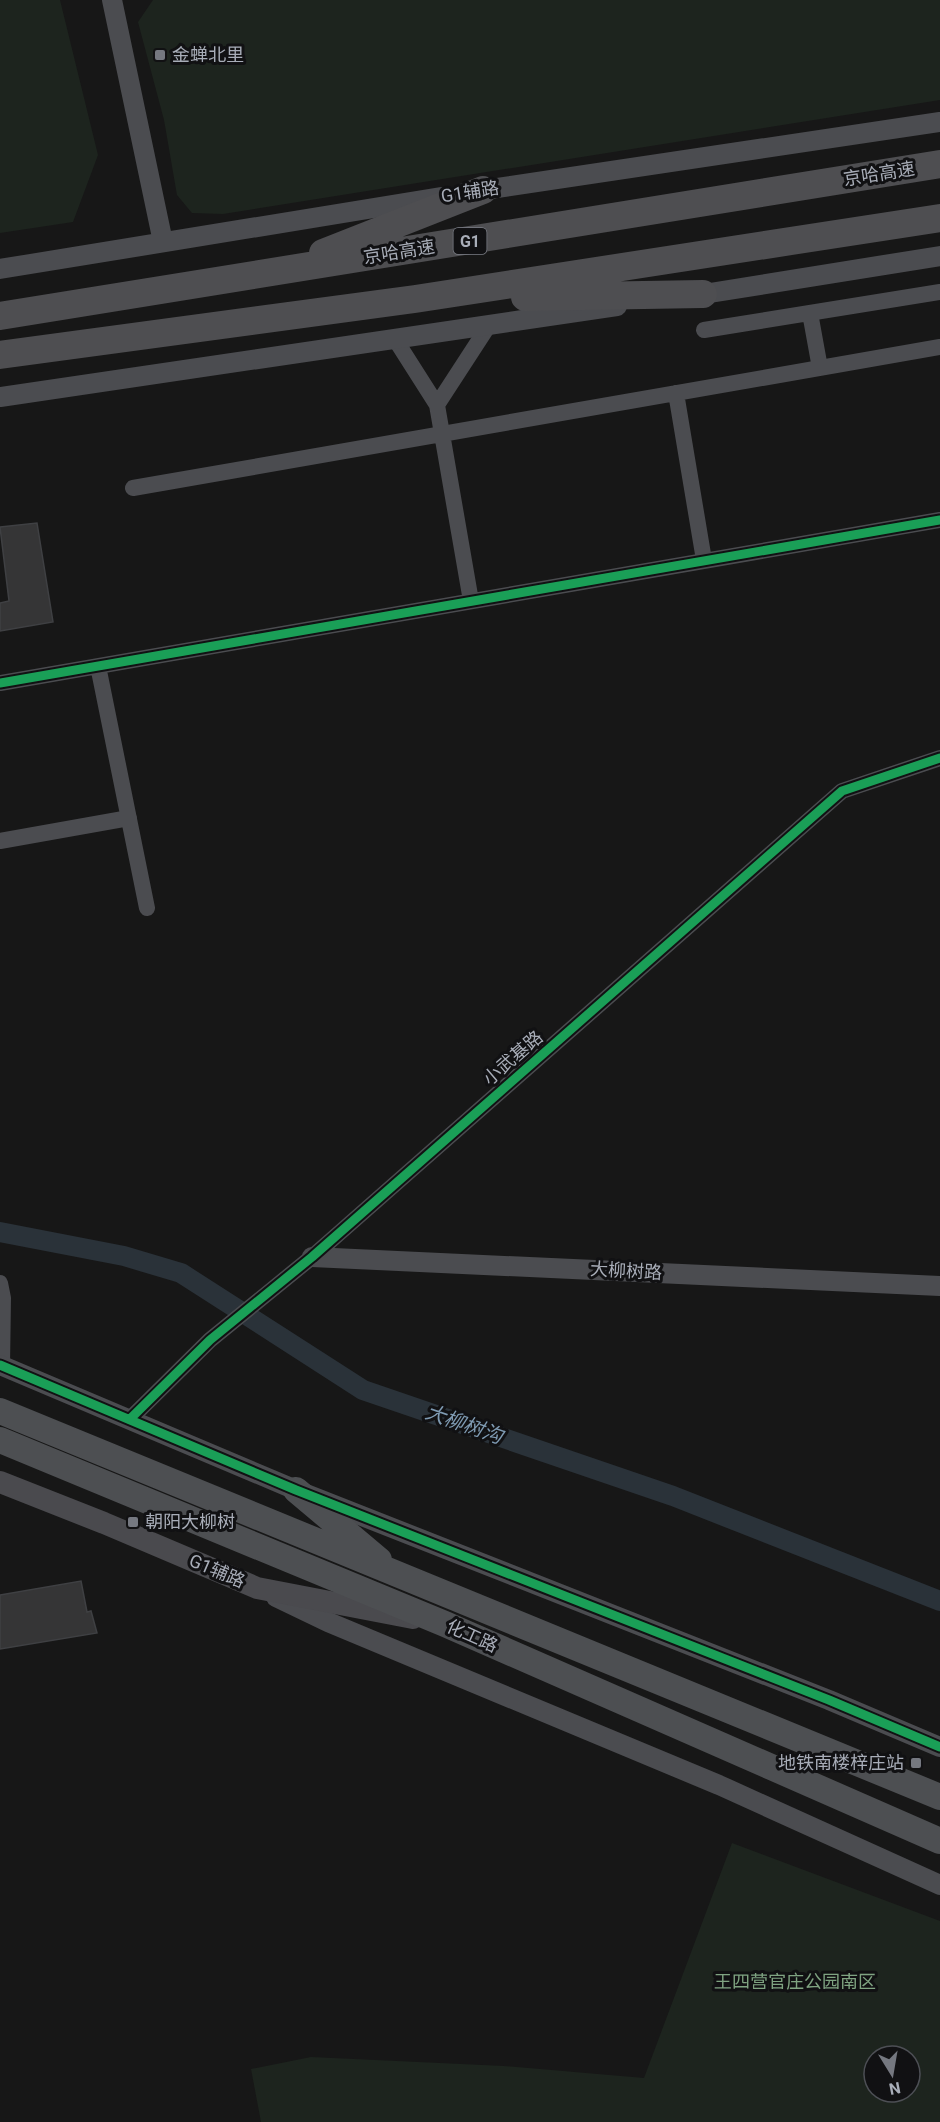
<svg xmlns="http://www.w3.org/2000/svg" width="940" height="2122" font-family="Roboto,'Noto Sans SC',sans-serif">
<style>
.green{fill:#1d241e;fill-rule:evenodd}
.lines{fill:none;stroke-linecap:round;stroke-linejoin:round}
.canal{stroke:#2a3239;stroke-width:20}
.building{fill:#353536;stroke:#3f4043;stroke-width:1.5}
.minor{stroke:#4b4c50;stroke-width:16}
.tertiary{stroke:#4b4c50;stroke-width:20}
.secondary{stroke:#4a4a4e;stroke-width:22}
.primary{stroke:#4d4f52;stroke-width:26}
.motorway{stroke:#4e4e51;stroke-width:28}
.cycleway-casing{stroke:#111113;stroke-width:13}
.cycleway{stroke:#1a9f57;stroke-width:9}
.poi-dot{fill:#757880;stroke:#111113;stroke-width:2}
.labels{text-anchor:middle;stroke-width:6;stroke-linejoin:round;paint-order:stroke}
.shield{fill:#111113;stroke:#7b7e86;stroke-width:1.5}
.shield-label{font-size:16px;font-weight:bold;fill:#a8adb8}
.poi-label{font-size:18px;fill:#a8adb8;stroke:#111113;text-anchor:start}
.street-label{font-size:18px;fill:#a8adb8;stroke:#111113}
.park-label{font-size:18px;fill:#7fa381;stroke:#111113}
.water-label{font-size:20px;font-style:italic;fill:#7f9bb3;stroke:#111113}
</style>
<rect width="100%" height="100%" fill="#171717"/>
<path class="green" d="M 0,0 L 60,0 L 98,155 L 73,222 L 0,233 Z
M 153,0 L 940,0 L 940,100 L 223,214 L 192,213 L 177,195 L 164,120 L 138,22 Z
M 732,1843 L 940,1921 L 940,2122 L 261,2122 L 251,2069 L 311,2057 L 504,2066 L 644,2078 ZM 874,2056 L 910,2056 L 910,2092 L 874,2092 Z"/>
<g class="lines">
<path class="canal" d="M 0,1232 L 124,1256 L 181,1273 L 363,1390 L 673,1496 L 940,1601"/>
</g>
<path class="building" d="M 37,523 L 53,622 L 0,631 L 0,603 L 9,601 L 0,527 Z
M 81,1581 L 87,1612 L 91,1611 L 97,1633 L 0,1649 L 0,1595 Z"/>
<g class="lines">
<path class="minor" d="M 810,313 L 820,368
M 704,330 L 940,292
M 395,339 L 437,405 L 471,601
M 676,393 L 704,560
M 437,405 L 489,325
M 133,488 L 940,347
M 98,666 L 147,908
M 0,683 L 940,520
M 0,841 L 129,818
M 0,1283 L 3,1298 L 2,1366
M 130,1419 L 210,1340 L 312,1257 L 842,791 L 940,758"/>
<path class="tertiary" d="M 112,0 L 163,242
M 470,192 L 940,122
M 0,269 L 441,197
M 691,296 L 940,256
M 0,397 L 617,306
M 312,1257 L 940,1286
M 0,1365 L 296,1490 L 829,1700 L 940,1747
M 276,1597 L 328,1622 L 719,1785 L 940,1885"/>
<path class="secondary" d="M 0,1482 L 104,1523 L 257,1588 L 413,1618"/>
<path class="primary" d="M 0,1411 L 940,1797
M 0,1440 L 445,1624 L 940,1841
M 296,1490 L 379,1560"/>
<path class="motorway" d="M 323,253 L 483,190
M 525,297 L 703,294
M 0,316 L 940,164
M 0,355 L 415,299 L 940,218"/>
<g class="cycleway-casing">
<path id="cycleway" d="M 0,683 L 940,520
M 0,1365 L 296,1490 L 829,1700 L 940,1747
M 130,1419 L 210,1340 L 312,1257 L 842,791 L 940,758"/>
</g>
<use href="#cycleway" class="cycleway"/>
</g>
<g class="poi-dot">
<rect x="154" y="49" width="12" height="12" rx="3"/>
<rect x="127" y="1516" width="12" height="12" rx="3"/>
<rect x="910" y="1757" width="12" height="12" rx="3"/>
</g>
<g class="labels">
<rect class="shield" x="453.5" y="228" width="33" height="26" rx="4.5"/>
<g class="shield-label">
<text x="470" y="247">G1</text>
</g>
<g class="poi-label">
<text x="172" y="61">金蝉北里</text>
<text x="145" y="1528">朝阳大柳树</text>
<text x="904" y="1769" text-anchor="end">地铁南楼梓庄站</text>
</g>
<g class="street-label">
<text transform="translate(879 174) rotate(-9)" y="6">京哈高速</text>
<text transform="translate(470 192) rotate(-9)" y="6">G1辅路</text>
<text transform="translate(399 252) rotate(-9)" y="6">京哈高速</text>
<text transform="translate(513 1058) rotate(-41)" y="6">小武基路</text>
<text transform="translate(626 1271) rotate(3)" y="6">大柳树路</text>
<text transform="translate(217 1571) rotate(23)" y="6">G1辅路</text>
<text transform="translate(472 1636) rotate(24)" y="6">化工路</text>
</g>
<g class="park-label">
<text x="795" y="1988">王四营官庄公园南区</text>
</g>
<g class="water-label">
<text transform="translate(464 1424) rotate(19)" y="7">大柳树沟</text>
</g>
</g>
<g transform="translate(892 2074) rotate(169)"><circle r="28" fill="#111113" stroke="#4d4f55" stroke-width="1.5"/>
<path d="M0-4.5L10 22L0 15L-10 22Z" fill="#757880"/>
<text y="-9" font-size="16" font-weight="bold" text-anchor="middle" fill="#a8adb8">N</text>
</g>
</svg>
